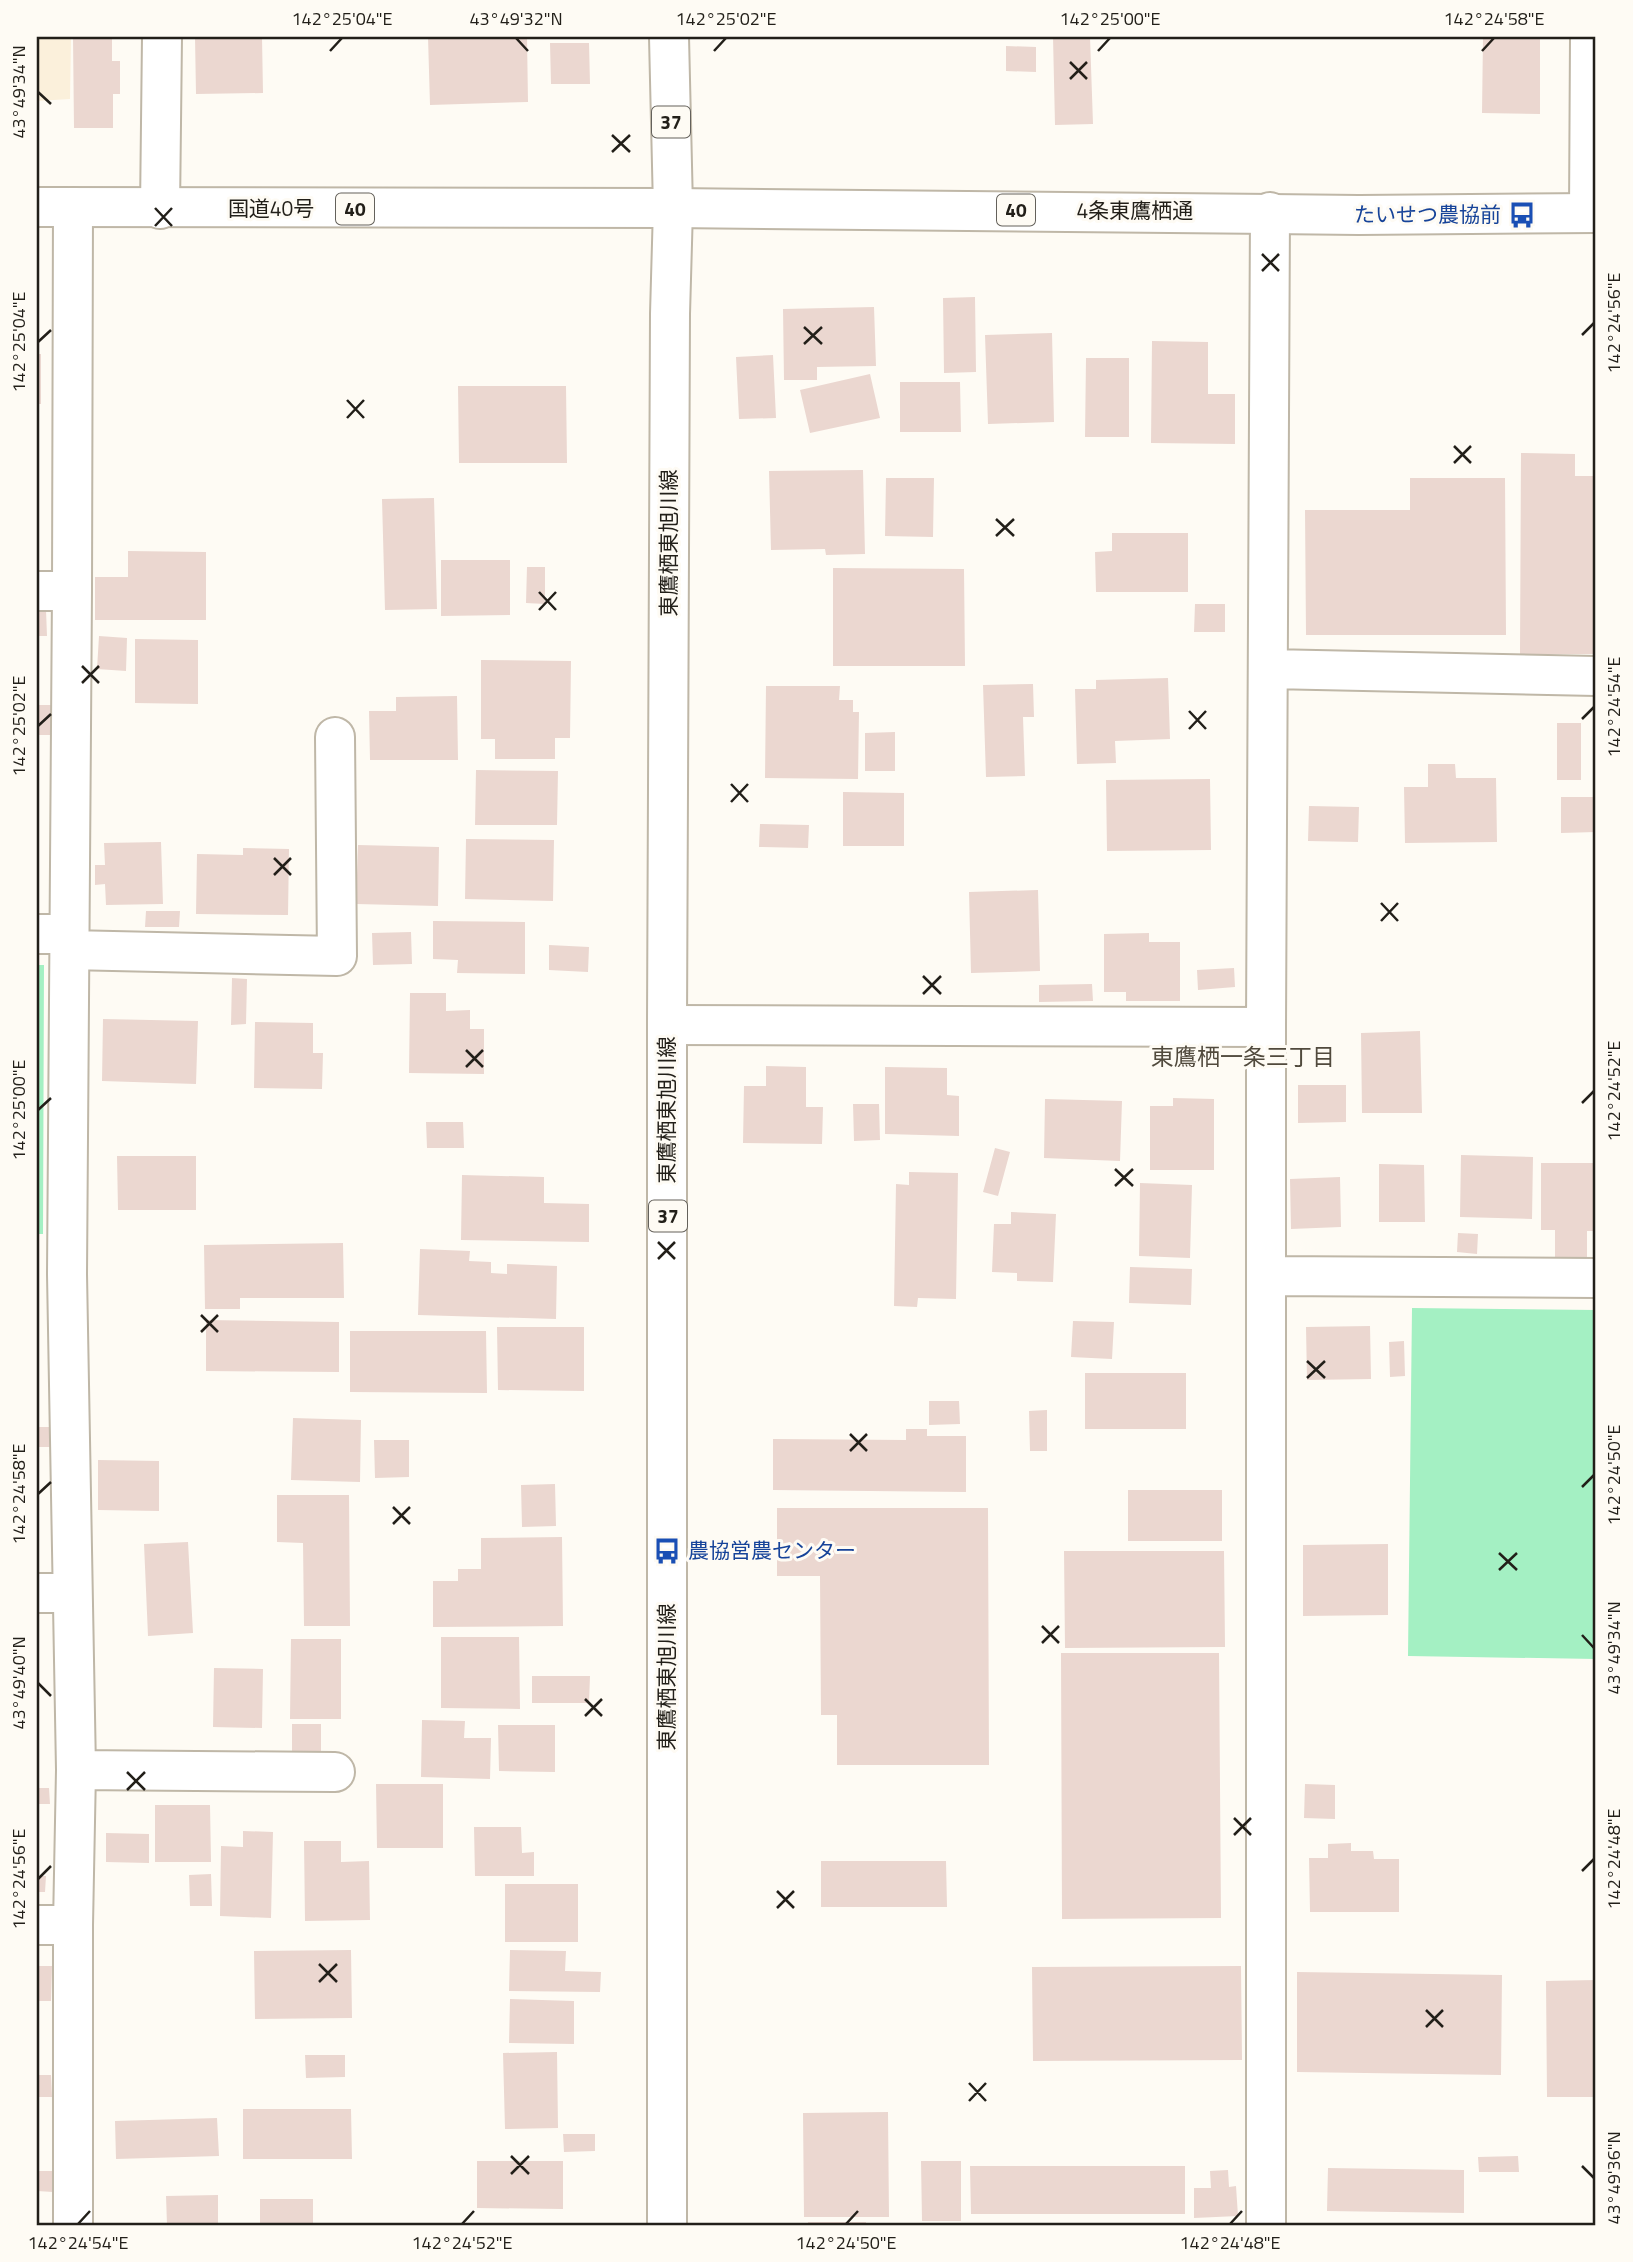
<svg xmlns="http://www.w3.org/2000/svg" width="1633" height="2262" font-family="'Titillium Web','Noto Sans JP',sans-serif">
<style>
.industrial{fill:#fbf0db}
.green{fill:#a4f0c3}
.building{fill:#ebd7d0}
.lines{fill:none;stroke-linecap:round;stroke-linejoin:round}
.minor-casing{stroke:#bfb7a7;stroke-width:42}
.major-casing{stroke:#bfb7a7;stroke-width:42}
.highway-casing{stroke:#bfb7a7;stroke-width:42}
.minor{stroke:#fff;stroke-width:38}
.major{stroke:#fff;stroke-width:38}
.highway{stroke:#fff;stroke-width:38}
.ticks{fill:none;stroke:#221f19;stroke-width:2.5}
.labels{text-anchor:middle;stroke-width:6;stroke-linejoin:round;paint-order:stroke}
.shield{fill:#fefbf4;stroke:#64615b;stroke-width:2}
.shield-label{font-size:19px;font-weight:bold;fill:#221f19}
.street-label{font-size:21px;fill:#221f19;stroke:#fefbf4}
.transit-label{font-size:21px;fill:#164399;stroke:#fefbf4;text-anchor:end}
.neighbourhood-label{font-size:23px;fill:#514a3d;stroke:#fefbf4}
.neatline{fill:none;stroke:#221f19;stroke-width:2.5}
.ticks-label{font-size:18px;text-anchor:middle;fill:#221f19}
</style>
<rect width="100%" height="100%" fill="#fefbf4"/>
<path class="industrial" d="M 37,37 L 71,37 L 70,99 L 37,101 Z"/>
<path class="green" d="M 37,965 L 44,965 L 43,1234 L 37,1234 Z
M 1412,1308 L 1596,1310 L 1596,1659 L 1408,1656 Z"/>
<path class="building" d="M 73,37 L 112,37 L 112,61 L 120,61 L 120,94 L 113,94 L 113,128 L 74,128 Z
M 195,37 L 262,37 L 263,93 L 196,94 Z
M 428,37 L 527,37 L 528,102 L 430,105 Z
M 1053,37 L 1090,37 L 1093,124 L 1055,125 Z
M 1483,37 L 1540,37 L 1540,114 L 1482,113 Z
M 550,43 L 589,43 L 590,84 L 551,84 Z
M 1006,46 L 1036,47 L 1036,72 L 1006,71 Z
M 975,297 L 976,372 L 944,373 L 943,298 Z
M 874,307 L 876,366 L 817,367 L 817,380 L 784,380 L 783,309 Z
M 1052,333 L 1054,422 L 988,424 L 985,335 Z
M 1152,341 L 1208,342 L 1208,394 L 1235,394 L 1235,444 L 1151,443 Z
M 37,354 L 41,354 L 41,404 L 37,404 Z
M 773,355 L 776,418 L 739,419 L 736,357 Z
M 1086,358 L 1129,358 L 1129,437 L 1085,437 Z
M 870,374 L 880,418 L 810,433 L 800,390 Z
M 900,382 L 960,382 L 961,432 L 900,432 Z
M 458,386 L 566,386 L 567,463 L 459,463 Z
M 1521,453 L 1575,454 L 1575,476 L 1596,476 L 1596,654 L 1520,654 Z
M 863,470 L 865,554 L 826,555 L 825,549 L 771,550 L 769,471 Z
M 886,478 L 934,478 L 933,537 L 885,536 Z
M 1410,478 L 1505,478 L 1506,635 L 1306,635 L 1305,510 L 1410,510 Z
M 434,498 L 437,609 L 385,610 L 382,499 Z
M 1112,533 L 1188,533 L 1188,592 L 1096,592 L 1095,552 L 1112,551 Z
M 128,551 L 206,552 L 206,620 L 95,620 L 95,577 L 128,577 Z
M 441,560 L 510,560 L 510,615 L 441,616 Z
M 527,567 L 545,567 L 545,604 L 526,603 Z
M 833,568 L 964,569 L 965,666 L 833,666 Z
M 1195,604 L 1225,604 L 1225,632 L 1194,632 Z
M 37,610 L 46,610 L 47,636 L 37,636 Z
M 99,636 L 127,638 L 126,671 L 97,669 Z
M 135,639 L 198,640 L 198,704 L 135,703 Z
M 481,660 L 571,661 L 570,738 L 555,738 L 555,759 L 495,759 L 495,739 L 481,739 Z
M 1168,678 L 1170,739 L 1115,741 L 1116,763 L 1077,764 L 1075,689 L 1096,689 L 1096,680 Z
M 1033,684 L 1034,717 L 1023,717 L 1025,776 L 986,777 L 983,685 Z
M 766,686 L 840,686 L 839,700 L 853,700 L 853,712 L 859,712 L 858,779 L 765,778 Z
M 457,696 L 458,760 L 370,760 L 369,711 L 396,711 L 396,697 Z
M 37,705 L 61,705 L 61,735 L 37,735 Z
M 1557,723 L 1581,723 L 1581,780 L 1557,780 Z
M 895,732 L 895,771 L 865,771 L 865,733 Z
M 1428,764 L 1455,764 L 1456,778 L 1496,778 L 1497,842 L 1405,843 L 1404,787 L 1428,787 Z
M 476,770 L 558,771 L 557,825 L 475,825 Z
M 1210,779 L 1211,850 L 1107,851 L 1106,780 Z
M 843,792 L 904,793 L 904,846 L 843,846 Z
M 1561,797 L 1596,797 L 1596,832 L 1561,833 Z
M 1309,806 L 1359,807 L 1358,842 L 1308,841 Z
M 760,824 L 809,825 L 808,848 L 759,847 Z
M 466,839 L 554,840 L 553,901 L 465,899 Z
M 161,842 L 163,904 L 106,905 L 105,884 L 95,885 L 95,865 L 105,865 L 104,843 Z
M 358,845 L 439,847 L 438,906 L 356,904 Z
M 243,848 L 289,849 L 288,915 L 196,914 L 197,854 L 243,855 Z
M 1038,890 L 1040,971 L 971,973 L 969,892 Z
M 146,911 L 180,911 L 179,927 L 145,927 Z
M 433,921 L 525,922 L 525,974 L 457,973 L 458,960 L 433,959 Z
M 411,932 L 412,964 L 373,965 L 372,933 Z
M 1149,933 L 1149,942 L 1180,942 L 1180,1001 L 1126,1001 L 1126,992 L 1104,992 L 1104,934 Z
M 549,945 L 589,947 L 588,972 L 549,970 Z
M 1234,968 L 1235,987 L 1198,990 L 1197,970 Z
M 232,978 L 247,979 L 246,1024 L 231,1025 Z
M 1092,984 L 1093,1001 L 1039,1002 L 1039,985 Z
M 410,993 L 446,993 L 446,1011 L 470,1010 L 470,1029 L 484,1029 L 484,1074 L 409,1073 Z
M 103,1019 L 198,1021 L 196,1084 L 102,1081 Z
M 255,1022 L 313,1023 L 313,1053 L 323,1053 L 322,1089 L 254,1088 Z
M 1420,1031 L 1422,1113 L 1362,1113 L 1361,1033 Z
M 766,1066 L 806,1067 L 806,1107 L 823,1107 L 822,1144 L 743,1143 L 744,1086 L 766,1086 Z
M 885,1067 L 947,1068 L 947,1095 L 959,1096 L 959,1136 L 885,1134 Z
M 1298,1085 L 1346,1085 L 1346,1122 L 1298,1123 Z
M 1173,1098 L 1214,1099 L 1214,1170 L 1150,1170 L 1150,1106 L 1173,1106 Z
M 1045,1099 L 1122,1101 L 1120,1161 L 1044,1158 Z
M 853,1104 L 879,1104 L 880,1140 L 854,1141 Z
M 426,1122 L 463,1122 L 464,1148 L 427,1148 Z
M 995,1148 L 1010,1152 L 998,1196 L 983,1192 Z
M 1461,1155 L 1533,1157 L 1532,1219 L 1460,1217 Z
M 117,1156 L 196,1156 L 196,1210 L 118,1210 Z
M 1541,1163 L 1596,1163 L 1596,1231 L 1587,1231 L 1587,1257 L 1555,1257 L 1555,1230 L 1541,1230 Z
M 1379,1164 L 1424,1165 L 1425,1222 L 1379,1222 Z
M 909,1172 L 958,1173 L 956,1299 L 918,1298 L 917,1307 L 894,1306 L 896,1184 L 909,1185 Z
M 462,1175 L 544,1177 L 544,1203 L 589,1204 L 589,1242 L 461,1240 Z
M 1340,1177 L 1341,1227 L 1291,1229 L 1290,1179 Z
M 1140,1183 L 1192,1185 L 1190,1258 L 1139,1256 Z
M 1011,1212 L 1056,1214 L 1053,1282 L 1017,1281 L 1017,1273 L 992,1272 L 994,1224 L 1011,1224 Z
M 1458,1233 L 1478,1234 L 1477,1254 L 1457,1252 Z
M 343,1243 L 344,1298 L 240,1298 L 240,1309 L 205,1309 L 204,1245 Z
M 420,1249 L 470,1251 L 469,1261 L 491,1262 L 491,1273 L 507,1274 L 507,1264 L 557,1266 L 556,1319 L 418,1315 Z
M 1130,1267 L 1192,1269 L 1191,1305 L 1129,1303 Z
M 206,1320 L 339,1322 L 339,1372 L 206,1371 Z
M 1073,1321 L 1114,1322 L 1112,1359 L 1071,1357 Z
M 1370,1326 L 1371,1379 L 1307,1380 L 1306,1327 Z
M 497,1327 L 584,1327 L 584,1391 L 498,1390 Z
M 350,1331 L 486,1331 L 487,1393 L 350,1392 Z
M 1404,1341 L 1405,1376 L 1390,1377 L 1389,1342 Z
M 1085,1373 L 1186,1373 L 1186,1429 L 1085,1429 Z
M 929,1401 L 959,1401 L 960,1424 L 929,1425 Z
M 1047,1410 L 1047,1451 L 1030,1451 L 1029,1411 Z
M 293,1418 L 361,1420 L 360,1482 L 291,1480 Z
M 37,1427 L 49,1427 L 50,1447 L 37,1447 Z
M 906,1429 L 927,1429 L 927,1436 L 966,1436 L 966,1492 L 773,1490 L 773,1439 L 906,1440 Z
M 374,1440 L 409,1440 L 409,1477 L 375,1478 Z
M 98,1460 L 159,1461 L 159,1511 L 98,1510 Z
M 555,1484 L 556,1526 L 522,1527 L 521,1485 Z
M 1128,1490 L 1222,1490 L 1222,1541 L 1128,1541 Z
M 277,1495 L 349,1495 L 350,1626 L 304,1626 L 303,1543 L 277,1542 Z
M 777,1508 L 988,1508 L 989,1765 L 837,1765 L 837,1715 L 821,1715 L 820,1576 L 777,1576 Z
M 562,1537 L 563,1626 L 433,1627 L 433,1581 L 458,1581 L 458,1569 L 481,1569 L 481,1538 Z
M 188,1542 L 193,1633 L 148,1636 L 144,1544 Z
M 1388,1544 L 1388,1615 L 1303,1616 L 1303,1545 Z
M 1064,1551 L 1224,1551 L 1225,1647 L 1065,1648 Z
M 441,1637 L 519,1637 L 520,1709 L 441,1708 Z
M 291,1639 L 341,1639 L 341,1719 L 290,1719 Z
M 1061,1653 L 1219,1653 L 1221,1918 L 1062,1919 Z
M 214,1668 L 263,1669 L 262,1728 L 213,1727 Z
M 532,1676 L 590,1676 L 589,1703 L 532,1703 Z
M 422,1720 L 465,1721 L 464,1738 L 491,1738 L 490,1779 L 421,1777 Z
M 292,1724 L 321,1724 L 321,1753 L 292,1752 Z
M 498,1725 L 555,1725 L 555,1772 L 499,1771 Z
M 376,1784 L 443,1784 L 443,1848 L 377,1848 Z
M 1305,1784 L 1335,1785 L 1335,1819 L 1304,1818 Z
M 37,1788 L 49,1788 L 50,1804 L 37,1804 Z
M 155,1805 L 210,1805 L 211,1862 L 155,1862 Z
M 474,1827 L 521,1827 L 522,1853 L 534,1852 L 534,1876 L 475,1876 Z
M 243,1831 L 273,1832 L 271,1918 L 220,1916 L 221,1846 L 243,1847 Z
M 106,1833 L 149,1834 L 149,1863 L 106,1862 Z
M 304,1841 L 341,1841 L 341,1862 L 369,1861 L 370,1920 L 305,1921 Z
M 1351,1843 L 1351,1851 L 1373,1851 L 1374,1859 L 1399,1859 L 1399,1912 L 1310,1912 L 1309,1858 L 1328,1858 L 1328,1844 Z
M 821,1861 L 946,1861 L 947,1907 L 821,1907 Z
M 211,1874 L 212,1906 L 190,1906 L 189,1875 Z
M 37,1876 L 46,1876 L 45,1892 L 37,1892 Z
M 505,1884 L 578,1884 L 578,1942 L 505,1942 Z
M 351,1950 L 352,2018 L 255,2019 L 254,1951 Z
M 510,1950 L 566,1951 L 565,1971 L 601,1972 L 600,1992 L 509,1991 Z
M 37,1966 L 52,1966 L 51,2001 L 37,2001 Z
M 1241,1966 L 1242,2060 L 1033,2061 L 1032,1967 Z
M 1297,1972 L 1502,1975 L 1501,2075 L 1297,2072 Z
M 1596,1980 L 1596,2097 L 1547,2097 L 1546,1981 Z
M 510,1999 L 574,2001 L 574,2044 L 509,2043 Z
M 557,2052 L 558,2128 L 505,2129 L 503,2053 Z
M 305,2055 L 345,2055 L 345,2077 L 306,2078 Z
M 37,2075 L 51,2075 L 52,2097 L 37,2097 Z
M 243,2109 L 351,2109 L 352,2159 L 243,2159 Z
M 888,2112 L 889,2217 L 804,2217 L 803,2113 Z
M 217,2118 L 219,2156 L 116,2159 L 115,2121 Z
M 563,2134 L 595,2134 L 595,2151 L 564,2152 Z
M 1518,2156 L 1519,2172 L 1479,2172 L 1478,2157 Z
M 477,2161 L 563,2161 L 563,2209 L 477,2208 Z
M 921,2161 L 961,2161 L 961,2221 L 922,2221 Z
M 970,2166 L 1185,2166 L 1185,2214 L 971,2214 Z
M 1328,2168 L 1464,2170 L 1464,2213 L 1327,2211 Z
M 1228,2170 L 1229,2187 L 1236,2186 L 1238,2216 L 1194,2218 L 1194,2188 L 1211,2188 L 1210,2171 Z
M 37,2171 L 53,2171 L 53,2192 L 37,2191 Z
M 218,2195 L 218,2225 L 167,2225 L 166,2196 Z
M 260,2199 L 313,2199 L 313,2225 L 260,2225 Z
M 808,2222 L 866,2222 L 866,2225 L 808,2225 Z"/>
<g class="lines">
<g class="minor-casing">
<path id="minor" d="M 73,207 L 72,591 L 67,1274 L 76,1770 L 73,1925 L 73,2225
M 160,209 L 162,37
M 1589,213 L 1590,37
M 37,591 L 72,591
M 1268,669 L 1596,676
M 37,934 L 69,934
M 69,950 L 337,956 L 335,737
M 667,1025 L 1266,1027
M 1266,1276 L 1596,1278
M 37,1593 L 72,1593
M 76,1770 L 335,1772
M 37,1925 L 73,1925
M 1266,2225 L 1266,1027 L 1270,212"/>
</g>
<g class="major-casing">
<path id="major" d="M 667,2225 L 667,1025 L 670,314 L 673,208 L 669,37"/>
</g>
<g class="highway-casing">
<path id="highway" d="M 37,207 L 673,208 L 1359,215 L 1596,213"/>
</g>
<use href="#minor" class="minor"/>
<use href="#major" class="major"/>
<use href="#highway" class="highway"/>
</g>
<path class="ticks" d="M 516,38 L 528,51M 330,51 L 342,38M 714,51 L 726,38M 1098,51 L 1110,38M 1482,51 L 1494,38M 1070,62 L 1087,79M 1070,79 L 1087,62M 38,92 L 51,104M 612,135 L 630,152M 612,152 L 630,135M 155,208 L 172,226M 155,226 L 172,208M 1262,254 L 1279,271M 1262,271 L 1279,254M 804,327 L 822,344M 1582,335 L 1594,323M 38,342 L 51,330M 804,344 L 822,327M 347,400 L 364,418M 347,418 L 364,400M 1454,446 L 1471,463M 1454,463 L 1471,446M 996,519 L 1014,536M 996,536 L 1014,519M 539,592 L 556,610M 539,610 L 556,592M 82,666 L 99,683M 82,683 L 99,666M 1189,711 L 1206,729M 1582,719 L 1594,707M 38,726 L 51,714M 1189,729 L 1206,711M 731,784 L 748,802M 731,802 L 748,784M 274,858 L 291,875M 274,875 L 291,858M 1381,903 L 1398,921M 1381,921 L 1398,903M 923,976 L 941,994M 923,994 L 941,976M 466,1050 L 483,1067M 466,1067 L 483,1050M 1582,1103 L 1594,1091M 38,1110 L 51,1098M 1115,1169 L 1133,1186M 1115,1186 L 1133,1169M 658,1242 L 675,1259M 658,1259 L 675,1242M 201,1315 L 218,1332M 201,1332 L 218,1315M 1307,1361 L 1325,1378M 1307,1378 L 1325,1361M 850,1434 L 867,1451M 850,1451 L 867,1434M 1582,1487 L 1594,1475M 38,1494 L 51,1482M 393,1507 L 410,1524M 393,1524 L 410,1507M 1499,1553 L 1517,1570M 1499,1570 L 1517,1553M 1042,1626 L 1059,1643M 1582,1635 L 1594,1648M 1042,1643 L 1059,1626M 38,1683 L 51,1696M 585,1699 L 602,1716M 585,1716 L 602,1699M 127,1772 L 145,1790M 127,1790 L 145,1772M 1234,1818 L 1251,1835M 1234,1835 L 1251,1818M 1582,1871 L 1594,1859M 38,1879 L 51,1866M 777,1891 L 794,1908M 777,1908 L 794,1891M 319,1964 L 337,1982M 319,1982 L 337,1964M 1426,2010 L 1443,2027M 1426,2027 L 1443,2010M 969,2083 L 986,2101M 969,2101 L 986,2083M 511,2156 L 529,2174M 1582,2166 L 1594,2178M 511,2174 L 529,2156M 78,2224 L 90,2211M 462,2224 L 474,2211M 846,2224 L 858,2211M 1230,2224 L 1242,2211"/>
<defs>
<g id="bus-bare" transform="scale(2.1)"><path d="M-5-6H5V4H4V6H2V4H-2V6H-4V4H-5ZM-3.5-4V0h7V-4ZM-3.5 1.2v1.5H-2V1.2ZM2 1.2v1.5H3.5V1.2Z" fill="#1a4fb4" stroke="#fefbf4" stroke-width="2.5" paint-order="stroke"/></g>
</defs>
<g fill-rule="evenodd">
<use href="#bus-bare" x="1522" y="215"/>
<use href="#bus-bare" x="667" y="1551"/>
</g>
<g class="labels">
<g class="shield">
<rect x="652" y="106.5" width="38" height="31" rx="5"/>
<rect x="336" y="193.5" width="38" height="31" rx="5"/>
<rect x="997" y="194.5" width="38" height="31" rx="5"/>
<rect x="649" y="1200.5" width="38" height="31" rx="5"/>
</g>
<g class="shield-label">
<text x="671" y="129">37</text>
<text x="355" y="216">40</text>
<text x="1016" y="217">40</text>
<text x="668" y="1223">37</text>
</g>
<g class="street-label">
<text x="271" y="216">国道40号</text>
<text x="1135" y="218">4条東鷹栖通</text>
<text transform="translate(669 543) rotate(-90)" y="7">東鷹栖東旭川線</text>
<text transform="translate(667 1110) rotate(-90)" y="7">東鷹栖東旭川線</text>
<text transform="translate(667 1677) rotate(-90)" y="7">東鷹栖東旭川線</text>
</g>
<g class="transit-label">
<text x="1501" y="222">たいせつ農協前</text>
<text x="688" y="1558" text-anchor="start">農協営農センター</text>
</g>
<g class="neighbourhood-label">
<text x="1243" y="1065">東鷹栖一条三丁目</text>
</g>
</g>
<rect width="1633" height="2262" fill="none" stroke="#fefbf4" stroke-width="77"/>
<rect x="38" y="38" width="1556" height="2186" class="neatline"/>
<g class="ticks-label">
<text x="342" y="25">142°25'04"E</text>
<text x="516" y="25">43°49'32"N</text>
<text x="726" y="25">142°25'02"E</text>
<text x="1110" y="25">142°25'00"E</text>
<text x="1494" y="25">142°24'58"E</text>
<text transform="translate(19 92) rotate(-90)" y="6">43°49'34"N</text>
<text transform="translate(1614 323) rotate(-90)" y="6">142°24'56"E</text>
<text transform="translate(19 342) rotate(-90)" y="6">142°25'04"E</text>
<text transform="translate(1614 707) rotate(-90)" y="6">142°24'54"E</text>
<text transform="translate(19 726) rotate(-90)" y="6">142°25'02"E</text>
<text transform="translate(1614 1091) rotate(-90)" y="6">142°24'52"E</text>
<text transform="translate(19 1110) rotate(-90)" y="6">142°25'00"E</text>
<text transform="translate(1614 1475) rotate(-90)" y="6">142°24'50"E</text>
<text transform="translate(19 1494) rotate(-90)" y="6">142°24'58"E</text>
<text transform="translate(1614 1648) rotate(-90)" y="6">43°49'34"N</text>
<text transform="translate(19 1683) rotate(-90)" y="6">43°49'40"N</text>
<text transform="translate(1614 1859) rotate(-90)" y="6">142°24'48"E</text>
<text transform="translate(19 1879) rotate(-90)" y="6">142°24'56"E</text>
<text transform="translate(1614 2178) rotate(-90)" y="6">43°49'36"N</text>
<text x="78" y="2249">142°24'54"E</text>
<text x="462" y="2249">142°24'52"E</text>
<text x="846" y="2249">142°24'50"E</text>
<text x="1230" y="2249">142°24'48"E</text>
</g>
</svg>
